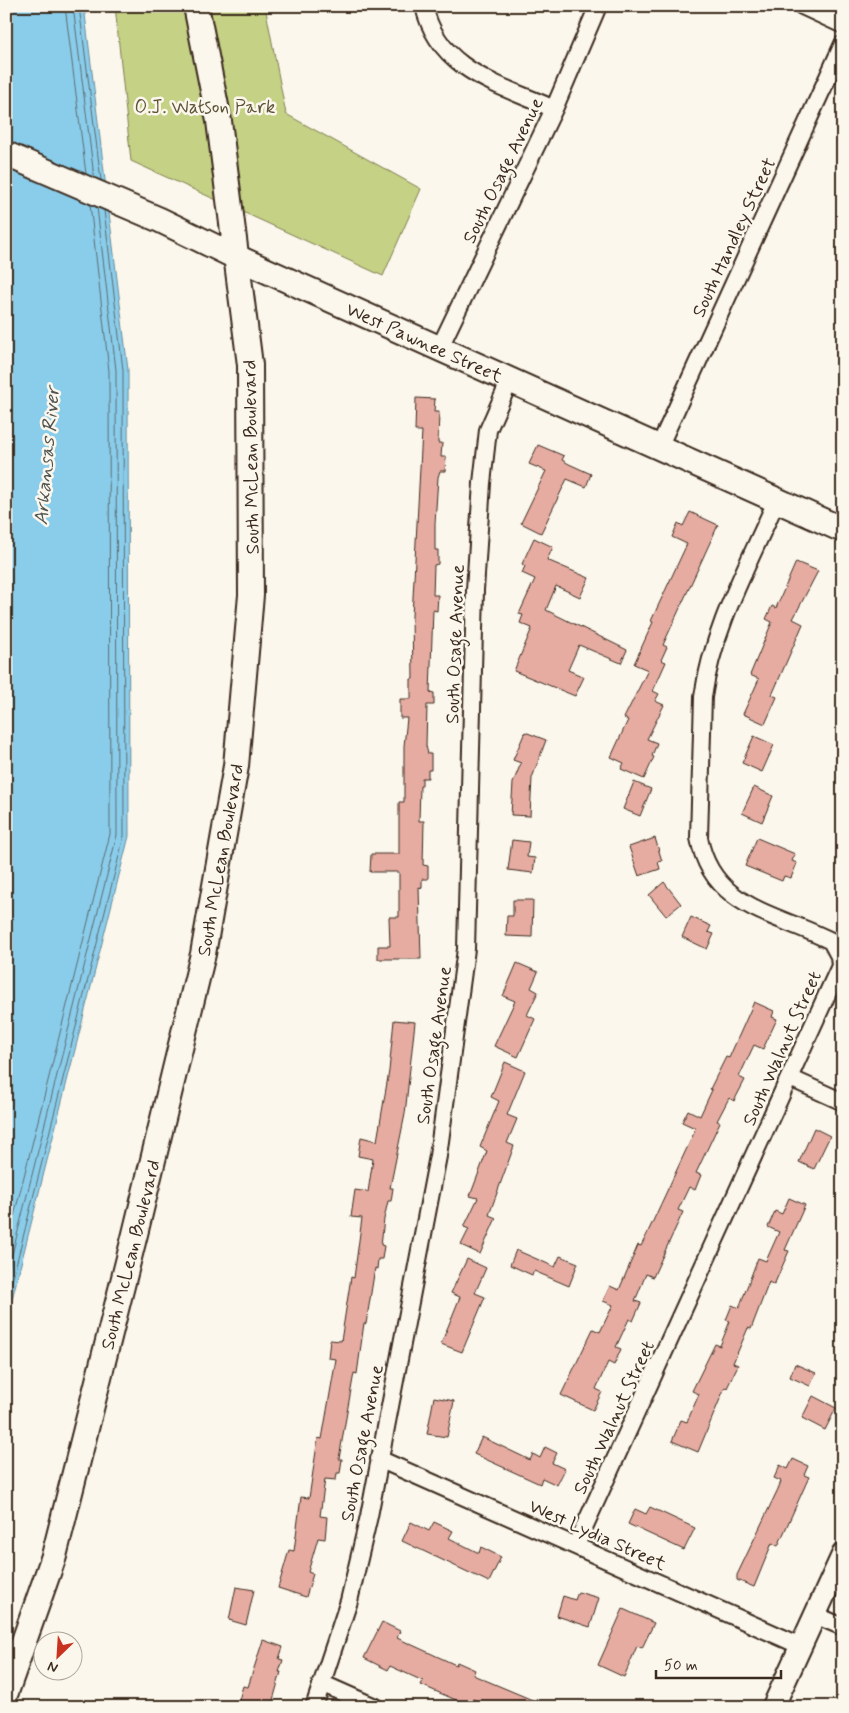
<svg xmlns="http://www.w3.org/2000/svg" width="849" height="1713" font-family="Mynerve,sans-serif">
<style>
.green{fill:#c5d185;stroke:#807e52}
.water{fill:#8acdeb;stroke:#6a8c99}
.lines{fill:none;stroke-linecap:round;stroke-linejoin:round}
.shore{stroke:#5b6b70;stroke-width:1}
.building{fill:#e6aca2;stroke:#3b2a1e}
.minor-casing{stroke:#3b2a1e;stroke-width:20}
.tertiary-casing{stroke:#3b2a1e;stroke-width:25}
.secondary-casing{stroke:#3b2a1e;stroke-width:28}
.minor{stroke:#fbf7ec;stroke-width:16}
.tertiary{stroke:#fbf7ec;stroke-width:21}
.secondary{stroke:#fbf7ec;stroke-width:24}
.labels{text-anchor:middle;stroke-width:5;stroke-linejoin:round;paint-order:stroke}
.park-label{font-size:19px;fill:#5e5438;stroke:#fbf7ec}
.street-label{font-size:19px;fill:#3b2a1e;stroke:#fbf7ec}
.water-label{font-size:20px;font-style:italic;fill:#4f5351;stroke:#fbf7ec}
</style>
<rect width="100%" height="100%" fill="#fbf7ec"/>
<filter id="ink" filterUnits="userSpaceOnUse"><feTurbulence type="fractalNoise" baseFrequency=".02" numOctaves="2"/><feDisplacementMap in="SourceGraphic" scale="10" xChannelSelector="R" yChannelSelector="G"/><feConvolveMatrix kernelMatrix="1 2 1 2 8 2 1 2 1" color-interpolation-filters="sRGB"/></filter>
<g filter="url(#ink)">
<path class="green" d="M 115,6 L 265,6 L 286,114 L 421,189 L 383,276 L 131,161 Z"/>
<path class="water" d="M 6,6 L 84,6 L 128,370 L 129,836 L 6,1323 Z"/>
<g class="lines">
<path class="shore" d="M 65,6 L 86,174
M 73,6 L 94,177
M 79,6 L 101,180
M 6,1248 L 110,834 L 109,371 L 90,204
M 6,1279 L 117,835 L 116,370 L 97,207
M 6,1305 L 124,836 L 123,370 L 104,210"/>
</g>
<path class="building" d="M 416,398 L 435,399 L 434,412 L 439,412 L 438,443 L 442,443 L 441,457 L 446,457 L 445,471 L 440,471 L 438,477 L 435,524 L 435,550 L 438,550 L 438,564 L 434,565 L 433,595 L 438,595 L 437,611 L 433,610 L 430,692 L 434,693 L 434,705 L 427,705 L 426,746 L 428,754 L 431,754 L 431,770 L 428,770 L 428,778 L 422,778 L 422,786 L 420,786 L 419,821 L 424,821 L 423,865 L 428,866 L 428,879 L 422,879 L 422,888 L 419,887 L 421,959 L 378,959 L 378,946 L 390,946 L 389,917 L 399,917 L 399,872 L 370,872 L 371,854 L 399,854 L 399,802 L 404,802 L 404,746 L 407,718 L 400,718 L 400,699 L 411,699 L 411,679 L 413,679 L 412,616 L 422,431 L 415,431 Z
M 538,445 L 564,456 L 562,460 L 569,464 L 591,474 L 586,487 L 567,479 L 541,533 L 521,523 L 546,471 L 529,464 Z
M 690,512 L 718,525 L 663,645 L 667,647 L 661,660 L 666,662 L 653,691 L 659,694 L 655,701 L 664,705 L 647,739 L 657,743 L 652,756 L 654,757 L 644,779 L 621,769 L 624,763 L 611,757 L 628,720 L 624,718 L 648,670 L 634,664 L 653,622 L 651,621 L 687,544 L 672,537 L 678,523 L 683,526 Z
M 534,538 L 553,547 L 547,560 L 589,578 L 580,597 L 556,586 L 546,610 L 627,650 L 621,663 L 579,645 L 568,670 L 584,677 L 575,696 L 514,671 L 532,628 L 520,623 L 523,615 L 519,614 L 535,579 L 522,573 L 525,566 L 522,564 Z
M 796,562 L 818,571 L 793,619 L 803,624 L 772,695 L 777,697 L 765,724 L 743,714 L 759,679 L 750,675 L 772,622 L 766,619 L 772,606 L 776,608 Z
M 525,732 L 546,740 L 532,778 L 530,816 L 511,815 L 513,783 L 521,763 L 513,760 Z
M 754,736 L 774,745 L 762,772 L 742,763 Z
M 634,782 L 651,789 L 640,816 L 623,809 Z
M 754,787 L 773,796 L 762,822 L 742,813 Z
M 655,838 L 662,861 L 658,862 L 660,869 L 639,876 L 629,847 Z
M 757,838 L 795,854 L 792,861 L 797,863 L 791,878 L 784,876 L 782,881 L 745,866 Z
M 512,840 L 529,842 L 527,857 L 535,858 L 533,873 L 508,870 Z
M 664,882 L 681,904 L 666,916 L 649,895 Z
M 513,900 L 533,900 L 532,937 L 506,936 L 507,916 L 513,916 Z
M 691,917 L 711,926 L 708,932 L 714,934 L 707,949 L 682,937 Z
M 517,963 L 538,972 L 531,988 L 538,992 L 527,1015 L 535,1019 L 518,1057 L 494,1046 L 515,1001 L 503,996 Z
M 754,1002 L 774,1011 L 772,1017 L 777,1019 L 763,1049 L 754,1045 L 739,1077 L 745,1080 L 734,1101 L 729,1098 L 717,1121 L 720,1122 L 696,1173 L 701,1175 L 695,1190 L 689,1187 L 678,1210 L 683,1212 L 653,1277 L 646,1274 L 635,1301 L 641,1303 L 633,1321 L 629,1319 L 616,1347 L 621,1349 L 614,1365 L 608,1362 L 596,1389 L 602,1392 L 593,1410 L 561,1395 L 593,1329 L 600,1332 L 613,1305 L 603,1301 L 610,1286 L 619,1290 L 638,1245 L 641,1246 L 647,1234 L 693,1135 L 695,1128 L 682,1122 L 688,1110 L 700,1116 L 712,1090 L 710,1089 L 726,1057 L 729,1058 Z
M 394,1020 L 415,1022 L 405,1114 L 390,1188 L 393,1188 L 391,1201 L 388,1201 L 384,1219 L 381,1245 L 384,1246 L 382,1259 L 378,1259 L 377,1269 L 375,1268 L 366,1324 L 364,1323 L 357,1374 L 354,1373 L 344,1429 L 339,1459 L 342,1459 L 340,1473 L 337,1473 L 336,1480 L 325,1479 L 320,1516 L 327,1517 L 325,1539 L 318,1538 L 308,1572 L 313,1574 L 306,1597 L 278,1588 L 289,1550 L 294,1551 L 301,1497 L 309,1498 L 318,1438 L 322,1439 L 336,1359 L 328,1358 L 330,1340 L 341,1341 L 351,1277 L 354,1278 L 362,1218 L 351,1217 L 355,1190 L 368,1192 L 373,1159 L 358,1156 L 361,1137 L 377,1141 L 389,1071 Z
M 505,1062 L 525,1071 L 507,1115 L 517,1119 L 507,1143 L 514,1146 L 489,1215 L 496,1218 L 480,1254 L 461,1245 L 469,1229 L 464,1227 L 478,1198 L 470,1196 L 487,1151 L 480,1147 L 499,1101 L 491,1097 Z
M 814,1128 L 830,1136 L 814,1169 L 799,1162 Z
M 789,1198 L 805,1205 L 785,1250 L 789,1251 L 774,1285 L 769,1282 L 751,1329 L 748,1328 L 733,1363 L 738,1365 L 727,1388 L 725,1387 L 698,1452 L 672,1441 L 681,1420 L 687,1422 L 699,1394 L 692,1391 L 715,1344 L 720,1346 L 730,1321 L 726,1320 L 732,1305 L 739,1308 L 758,1258 L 766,1261 L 779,1232 L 768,1227 L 775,1211 L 782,1214 Z
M 516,1250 L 555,1267 L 560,1256 L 578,1263 L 569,1286 L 534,1271 L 532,1275 L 510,1265 Z
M 467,1259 L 486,1268 L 475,1293 L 485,1297 L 462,1352 L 441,1344 L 460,1297 L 451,1293 Z
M 795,1364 L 816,1373 L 810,1386 L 790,1377 Z
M 813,1396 L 836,1408 L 825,1430 L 802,1418 Z
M 434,1397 L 454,1401 L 447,1437 L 427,1434 Z
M 482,1437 L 530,1460 L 533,1454 L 540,1458 L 545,1447 L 557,1453 L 552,1463 L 565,1469 L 557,1485 L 542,1478 L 540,1484 L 474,1454 Z
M 793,1459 L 808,1466 L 804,1475 L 809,1477 L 778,1546 L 772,1543 L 754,1587 L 737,1580 L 737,1575 L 779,1487 L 781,1481 L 774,1478 L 780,1465 L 788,1469 Z
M 650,1507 L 695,1528 L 684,1550 L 628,1524 L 635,1509 L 646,1514 Z
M 411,1522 L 429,1531 L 434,1522 L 453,1531 L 449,1538 L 479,1553 L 481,1547 L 501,1557 L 489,1582 L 402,1541 Z
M 236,1587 L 254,1590 L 246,1625 L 229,1620 Z
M 578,1592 L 599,1598 L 590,1627 L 557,1616 L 563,1596 L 575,1600 Z
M 623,1609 L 654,1623 L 642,1648 L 637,1646 L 624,1677 L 598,1665 Z
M 382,1622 L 400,1631 L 397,1638 L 456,1665 L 457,1662 L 475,1670 L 473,1675 L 549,1707 L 492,1707 L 473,1699 L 470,1706 L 421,1685 L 423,1681 L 390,1666 L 388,1670 L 364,1658 Z
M 263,1640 L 283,1647 L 279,1659 L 283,1660 L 279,1672 L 281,1672 L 271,1707 L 237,1707 L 243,1686 L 248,1687 Z"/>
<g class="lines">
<g class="minor-casing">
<path id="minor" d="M 424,6 C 438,71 501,85 554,109
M 802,6 L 843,25
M 439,349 L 554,109 L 598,6
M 659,447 L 843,44
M 790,1078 L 843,1102
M 379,1459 L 801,1646
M 576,1545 L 840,966 L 839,956 L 831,941 C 776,913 712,908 699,838 L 703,697 C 713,627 749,564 777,499
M 815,1615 L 843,1627
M 321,1683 L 375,1707
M 314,1707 L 349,1601 L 369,1516 L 438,1156 L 466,949 L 475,590 L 482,483 L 488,430 L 510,380"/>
</g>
<g class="tertiary-casing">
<path id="tertiary" d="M 773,1707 L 843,1554"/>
</g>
<g class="secondary-casing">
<g id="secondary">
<path id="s1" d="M 6,154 L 160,220 L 236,257 L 843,530"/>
<path id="s2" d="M 6,1692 L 54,1556 L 135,1234 L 203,954 L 236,766 L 251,595 L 250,365 L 219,121 L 196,6"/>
</g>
</g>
<use href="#minor" class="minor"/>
<use href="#tertiary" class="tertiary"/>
<use href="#secondary" class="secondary"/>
</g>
</g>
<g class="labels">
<g class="park-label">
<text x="205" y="113">O.J. Watson Park</text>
</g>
<g class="street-label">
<text transform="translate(502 170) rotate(-64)" y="7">South Osage Avenue</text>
<text transform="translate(733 237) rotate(-65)" y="7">South Handley Street</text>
<text dy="7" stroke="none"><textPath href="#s1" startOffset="459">West Pawnee Street</textPath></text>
<text transform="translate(250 457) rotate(-91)" y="7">South McLean Boulevard</text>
<text transform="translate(454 644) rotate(-88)" y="7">South Osage Avenue</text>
<text dy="7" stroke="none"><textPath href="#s2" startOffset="860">South McLean Boulevard</textPath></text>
<text transform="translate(433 1045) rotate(-82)" y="7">South Osage Avenue</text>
<text transform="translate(781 1048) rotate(-66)" y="7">South Walnut Street</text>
<text dy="7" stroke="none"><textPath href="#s2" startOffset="455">South McLean Boulevard</textPath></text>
<text transform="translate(613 1417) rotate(-65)" y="7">South Walnut Street</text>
<text transform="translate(361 1443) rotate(-79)" y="7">South Osage Avenue</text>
<text transform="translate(598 1534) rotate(24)" y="7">West Lydia Street</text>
</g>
<g class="water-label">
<text transform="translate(46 456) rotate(-85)" y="7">Arkansas River</text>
</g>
</g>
<rect width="849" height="1713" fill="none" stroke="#fbf7ec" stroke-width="25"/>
<rect x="12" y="12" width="824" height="1688" fill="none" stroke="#3b2a1e" stroke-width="2" filter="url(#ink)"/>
<g transform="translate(58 1656) rotate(205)"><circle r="24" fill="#fbf7ec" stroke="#aea59a"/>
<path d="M0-4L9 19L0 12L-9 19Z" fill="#c8321e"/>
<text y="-8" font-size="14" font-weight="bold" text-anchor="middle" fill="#3b2a1e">N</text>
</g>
<path d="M656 1670v8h125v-8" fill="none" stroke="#3b2a1e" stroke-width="2.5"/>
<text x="664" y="1670" font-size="15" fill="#3b2a1e" stroke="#fbf7ec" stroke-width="4" paint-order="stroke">50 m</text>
</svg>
